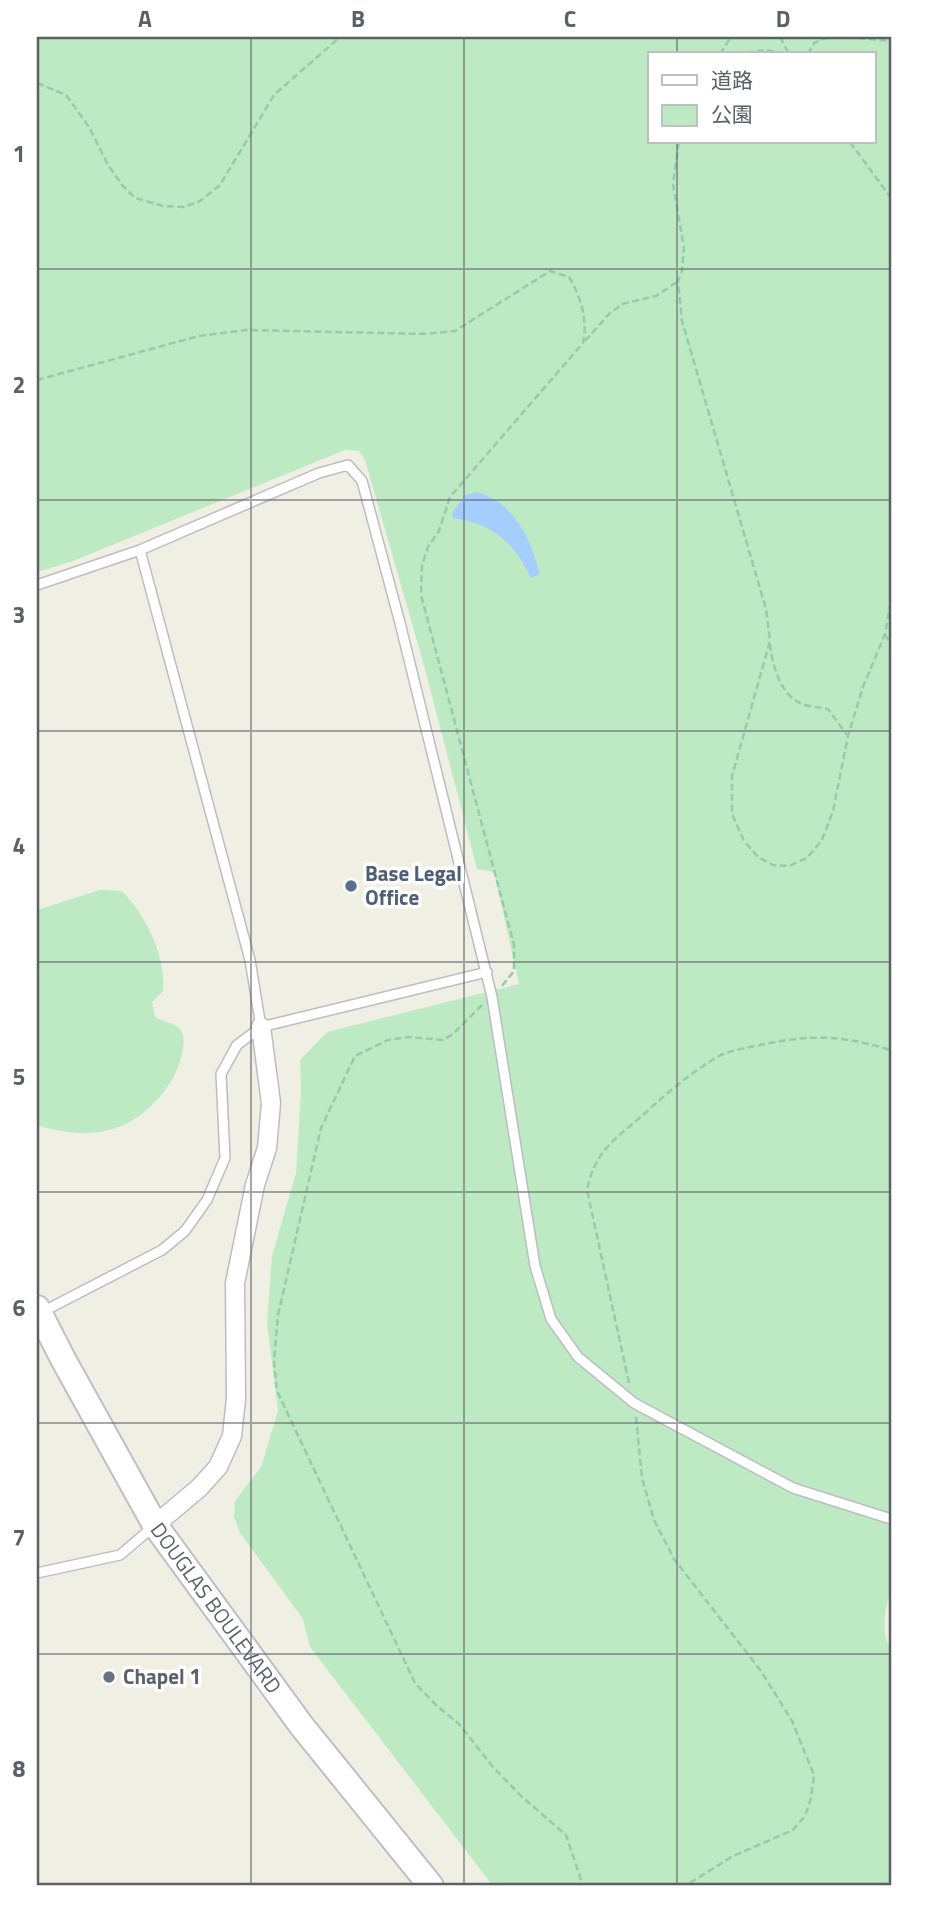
<svg xmlns="http://www.w3.org/2000/svg" width="928" height="1923" font-family="'Titillium Web','Noto Sans JP',sans-serif">
<style>
.green{fill:#beeac3;fill-rule:evenodd}
.water{fill:#a5ceff}
.lines{fill:none;stroke-linecap:round;stroke-linejoin:round}
.lane-casing{stroke:#bcbdc4;stroke-width:12}
.street-casing{stroke:#bcbdc4;stroke-width:21}
.secondary-casing{stroke:#bdbfc7;stroke-width:28}
.path{stroke:#96cbab;stroke-width:2.5;stroke-dasharray:7 3.5;stroke-linecap:butt}
.lane{stroke:#fff;stroke-width:9}
.street{stroke:#fff;stroke-width:18}
.secondary{stroke:#fff;stroke-width:24}
.grid{fill:none;stroke:#5c5f66;stroke-width:2;stroke-opacity:0.55}
.service-dot{fill:#5c6f8a;stroke:#fff;stroke-width:2.5}
.worship-dot{fill:#6b7280;stroke:#fff;stroke-width:2.5}
.labels{text-anchor:middle;stroke-width:7;stroke-linejoin:round;paint-order:stroke}
.service-label{font-size:21px;font-weight:bold;fill:#4e5e75;stroke:#fff;text-anchor:start}
.street-label{font-size:21px;fill:#5c5f66;stroke:#fff}
.worship-label{font-size:21px;font-weight:bold;fill:#5b616d;stroke:#fff;text-anchor:start}
.neatline{fill:none;stroke:#5c5f66;stroke-width:2.5}
.grid-label{font-size:23px;text-anchor:middle;font-weight:bold;fill:#5c5f66}
</style>
<rect width="100%" height="100%" fill="#f0efe4"/>
<path class="green" d="M 37,37 L 891,37 L 891,1589 C 886,1608 879,1631 891,1649 L 891,1886 L 493,1886 L 310,1647 L 303,1619 L 240,1533 L 234,1517 L 235,1501 L 261,1467 L 278,1411 L 267,1323 L 272,1256 L 296,1173 L 301,1091 L 300,1060 L 327,1032 L 519,984 L 494,872 L 477,869 L 422,658 L 365,460 L 359,451 L 345,450 L 73,561 L 37,572 ZM 650,54 L 874,54 L 874,142 L 650,142 Z
M 100,890 L 122,891 C 146,916 166,955 163,991 L 152,1002 L 155,1017 C 162,1021 174,1023 179,1028 C 185,1034 184,1041 183,1048 C 179,1082 148,1117 116,1128 C 91,1137 61,1133 37,1125 L 37,910 Z"/>
<path class="water" d="M 476,492 C 514,501 531,540 540,574 L 531,578 C 513,541 493,524 453,518 L 452,513 L 465,495 Z"/>
<g class="lines">
<g class="lane-casing">
<path id="lane" d="M 140,550 L 250,960 L 261,1027
M 37,585 L 140,550 L 319,473 L 348,465 L 362,481 L 400,623 L 492,997 L 535,1266 L 551,1319 L 578,1357 L 634,1403 L 793,1488 L 891,1519
M 42,1312 L 162,1250 L 185,1231 L 207,1200 L 225,1158 L 221,1074 L 237,1045 L 261,1027 L 487,972
M 37,1573 L 120,1555 L 154,1526"/>
</g>
<g class="street-casing">
<path id="street" d="M 155,1525 L 199,1488 L 218,1467 L 232,1436 L 236,1399 L 235,1283 L 255,1185 L 267,1148 L 271,1103 L 261,1027"/>
</g>
<g class="secondary-casing">
<g id="secondary">
<path id="s1" d="M 37,1308 L 63,1359 L 155,1525 L 301,1725 L 431,1886"/>
</g>
</g>
<path class="path" d="M 780,37 L 788,52
M 848,37 L 891,41
M 720,54 L 731,37
M 736,54 L 766,50 L 789,54
M 808,54 L 814,43 L 828,37
M 37,83 L 66,95 L 89,127 L 108,165 L 123,186 L 135,198 L 163,206 L 184,207 L 200,201 L 220,185 L 274,95 L 340,37
M 679,142 L 673,184 L 684,248 L 682,271 L 678,281 L 682,321 L 766,609 L 770,641 L 732,776 L 732,814 L 744,841 L 758,857 L 773,865 L 789,866 L 807,858 L 822,840 L 833,811 L 848,736 L 863,687 L 885,634 L 891,600
M 850,142 L 891,198
M 585,341 L 609,314 L 622,304 L 656,296 L 677,282
M 37,380 L 199,336 L 247,330 L 425,334 L 455,331 L 550,271 L 569,277 C 581,297 588,321 583,343 L 450,497 L 439,531 L 428,547 L 422,565 L 421,595 L 514,945 L 514,971 L 502,986
M 885,634 L 891,646
M 770,644 C 772,664 780,694 800,703 C 808,707 819,707 828,709 L 847,735
M 891,692 L 891,701
M 482,1005 L 453,1034 L 443,1040 L 408,1037 L 388,1040 L 355,1056 L 321,1128 L 278,1315 L 274,1361 L 277,1391 L 415,1683 L 437,1706 L 459,1724 L 493,1767 L 521,1796 L 566,1835 L 583,1886
M 629,1383 L 587,1190 C 595,1151 614,1140 643,1115 C 666,1094 691,1072 719,1056 C 731,1050 746,1048 760,1045 C 812,1034 840,1035 891,1050
M 636,1417 L 642,1478 L 654,1520 L 674,1559 L 761,1671 L 792,1721 L 814,1775 L 811,1798 L 805,1816 L 793,1830 L 733,1856 L 685,1886"/>
<use href="#lane" class="lane"/>
<use href="#street" class="street"/>
<use href="#secondary" class="secondary"/>
</g>
<path class="grid" d="M 251,37 L 251,1886M 464,37 L 464,1886M 677,37 L 677,54M 677,142 L 677,1886M 37,269 L 891,269M 37,500 L 891,500M 37,731 L 891,731M 37,962 L 891,962M 37,1192 L 891,1192M 37,1423 L 891,1423M 37,1654 L 891,1654"/>
<circle class="service-dot" cx="351" cy="886" r="7"/>
<circle class="worship-dot" cx="109" cy="1677" r="7"/>
<g class="labels">
<g class="service-label">
<text x="365" y="881">Base Legal<tspan x="365" dy="24">Office</tspan></text>
</g>
<g class="street-label">
<text dy="7" stroke="none"><textPath href="#s1" startOffset="350">DOUGLAS BOULEVARD</textPath></text>
</g>
<g class="worship-label">
<text x="123" y="1684">Chapel 1</text>
</g>
</g>
<rect width="928" height="1923" fill="none" stroke="#ffffff" stroke-width="77"/>
<rect x="648" y="52" width="228" height="91" fill="#ffffff" stroke="#bebfc2" stroke-width="2"/>
<rect x="662" y="75" width="35" height="10" fill="#ffffff" stroke="#bebfc2" stroke-width="2"/>
<text x="711" y="88" font-size="21" fill="#5c5f66">道路</text>
<rect x="662" y="105" width="35" height="21" fill="#beeac3" stroke="#bebfc2" stroke-width="2"/>
<text x="711" y="122" font-size="21" fill="#5c5f66">公園</text>
<rect x="38" y="38" width="852" height="1846" class="neatline"/>
<g class="grid-label">
<text x="145" y="27">A</text>
<text x="358" y="27">B</text>
<text x="570" y="27">C</text>
<text x="783" y="27">D</text>
<text x="19" y="162">1</text>
<text x="19" y="393">2</text>
<text x="19" y="623">3</text>
<text x="19" y="854">4</text>
<text x="19" y="1085">5</text>
<text x="19" y="1316">6</text>
<text x="19" y="1546">7</text>
<text x="19" y="1777">8</text>
</g>
</svg>
